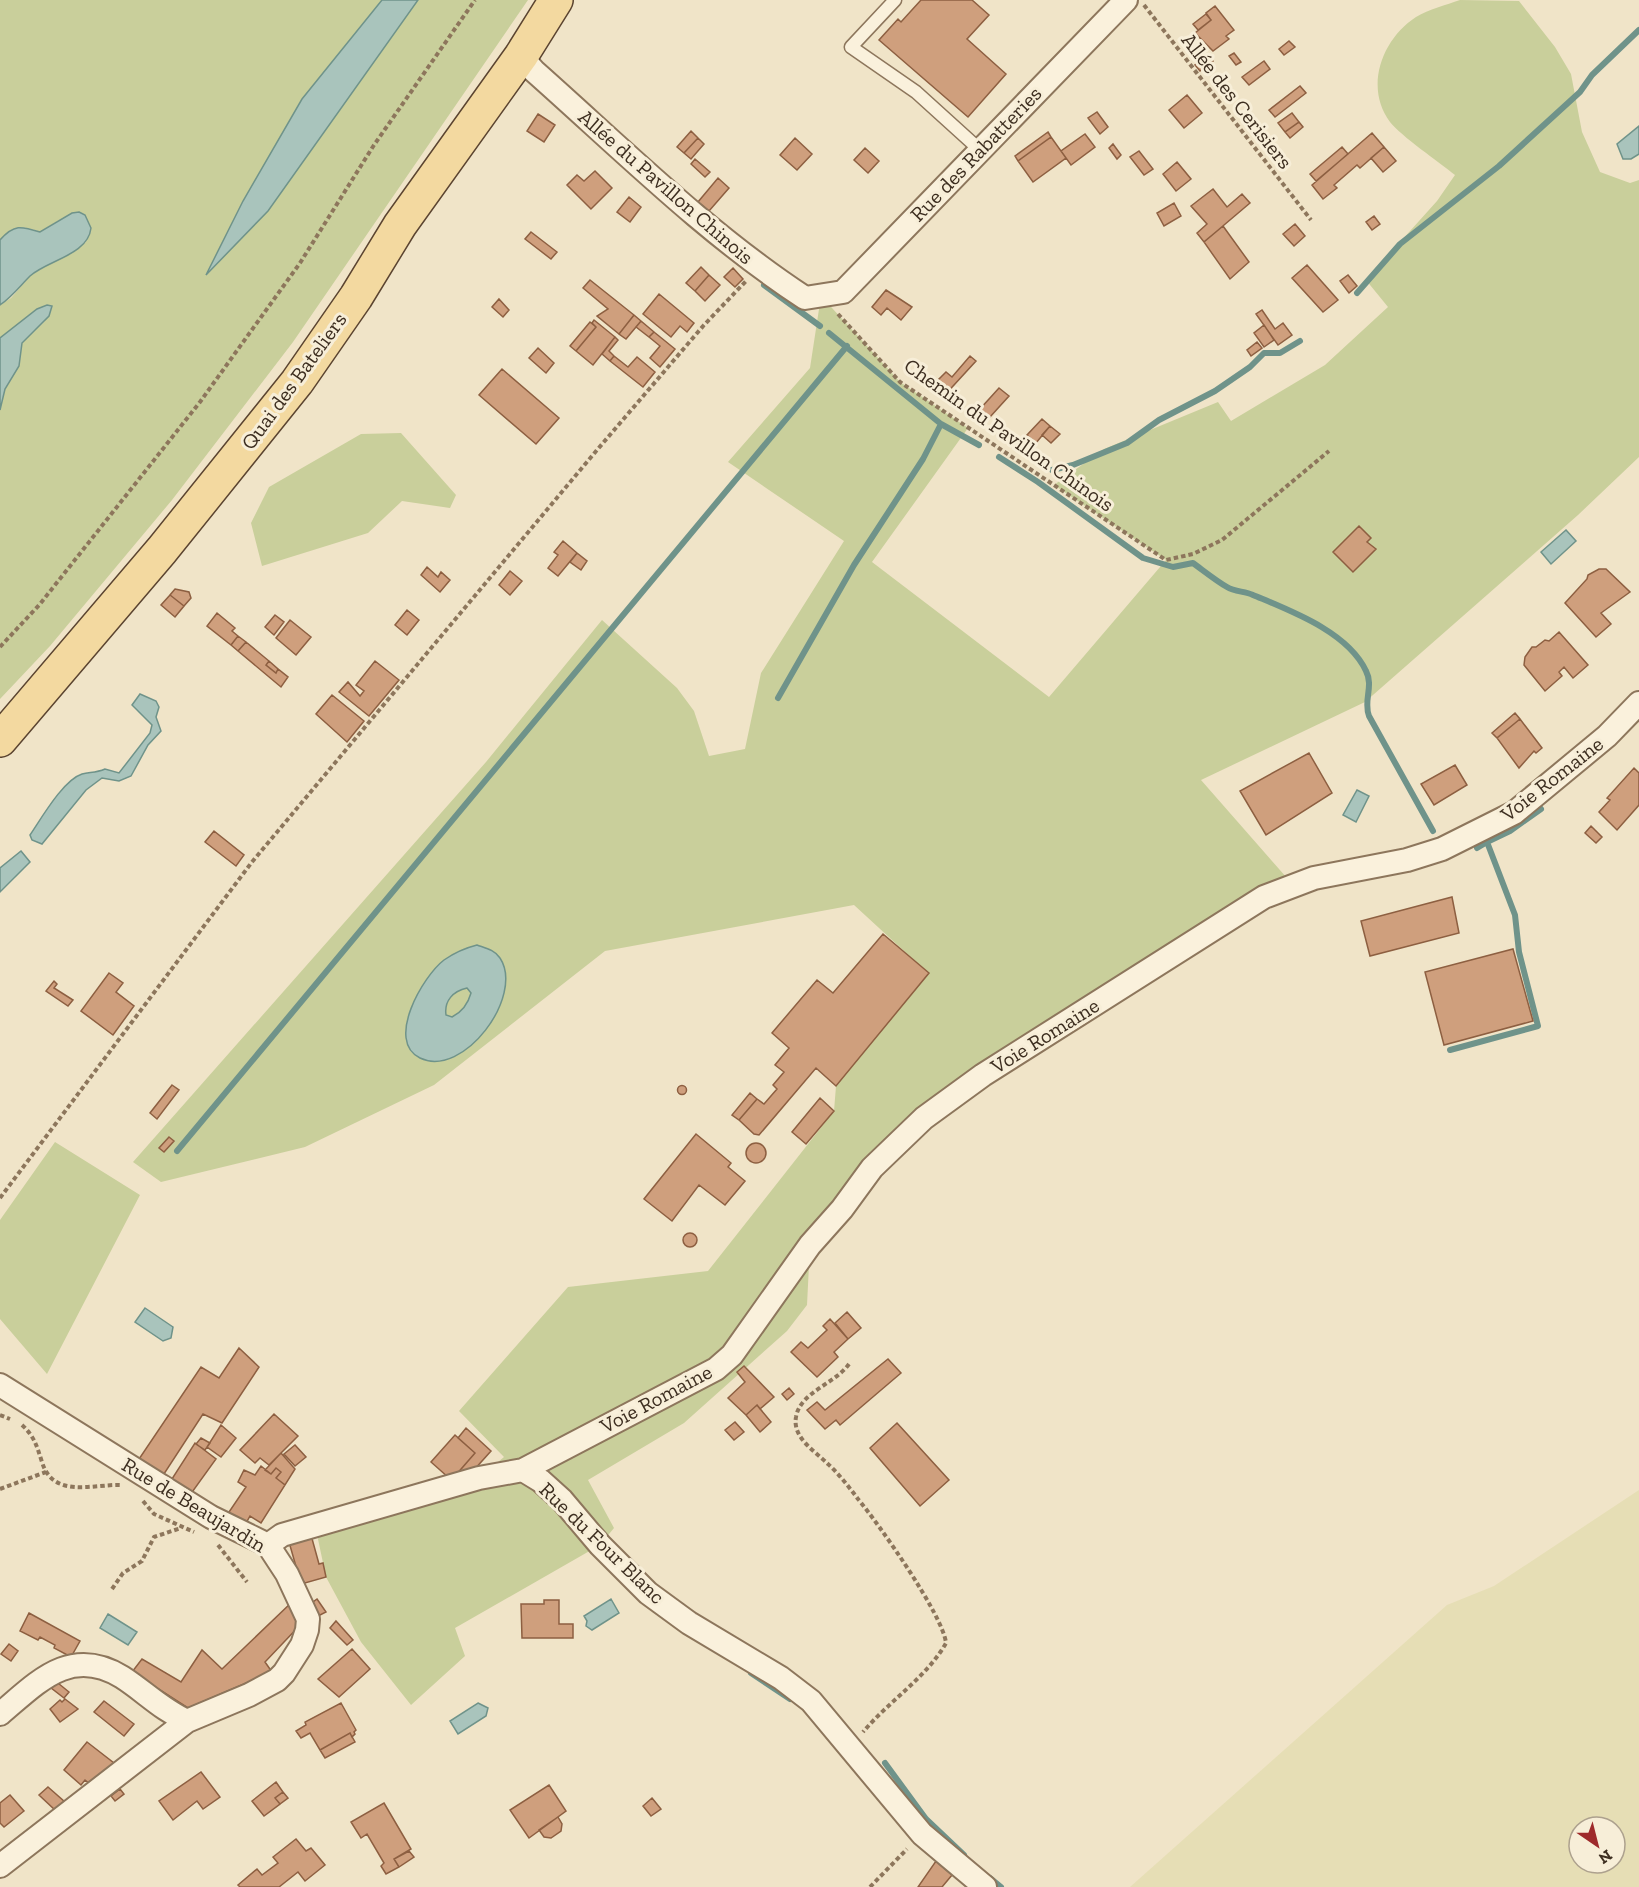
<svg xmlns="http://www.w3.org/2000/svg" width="1639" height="1887" font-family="'Zilla Slab',serif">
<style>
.farmland{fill:#e6deb5;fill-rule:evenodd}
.green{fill:#c9cf9b}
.water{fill:#a9c4bc;stroke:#6f938a;stroke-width:1.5;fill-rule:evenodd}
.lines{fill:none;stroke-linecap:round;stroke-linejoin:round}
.stream{stroke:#6f938a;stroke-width:6}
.building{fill:#cf9f7d;stroke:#8d5f41;stroke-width:1.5}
.service-casing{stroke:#8d765c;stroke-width:15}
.minor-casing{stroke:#8d765c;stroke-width:26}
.primary-casing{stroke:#5b4430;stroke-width:36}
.path{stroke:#8d765c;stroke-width:4;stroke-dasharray:4.5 3;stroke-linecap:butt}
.service{stroke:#faf1dc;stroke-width:12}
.minor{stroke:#faf1dc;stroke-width:22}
.primary{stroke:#f3d9a0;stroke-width:33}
.labels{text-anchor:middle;stroke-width:6;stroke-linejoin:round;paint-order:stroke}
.street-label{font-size:21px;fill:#3d2e20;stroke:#f7eed8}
</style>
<rect width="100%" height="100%" fill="#f0e4c8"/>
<path class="farmland" d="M 1639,1490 L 1639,1887 L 1130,1887 L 1447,1605 L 1494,1586 ZM 1579,1827 L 1615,1827 L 1615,1863 L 1579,1863 Z"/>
<path class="green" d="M 0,0 L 382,0 L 302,99 L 243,201 L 207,273 L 268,211 L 418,0 L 528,0 L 293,342 L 172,500 L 50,646 L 0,699 L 0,410 L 5,389 L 19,366 L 22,343 L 45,321 L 0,338 L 0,305 L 11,298 L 31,275 L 86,242 L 59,220 L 40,232 C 21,225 14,225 0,240 Z
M 1460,0 L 1519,1 L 1555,47 L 1571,74 L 1582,132 L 1600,172 L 1630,183 L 1639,180 L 1639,457 L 1578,515 L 1365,702 L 1201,780 L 1294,886 L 983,1075 L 810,1245 L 807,1305 L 787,1331 L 684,1423 L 588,1480 L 614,1528 L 600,1545 L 455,1628 L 465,1656 L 411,1705 L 361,1642 L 326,1577 L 315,1525 L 479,1478 L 504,1457 L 459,1411 L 568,1287 L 708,1271 L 834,1111 L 836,1086 L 928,973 L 854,905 L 605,951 L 434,1085 L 305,1147 L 161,1182 L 133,1162 L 486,762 L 602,620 L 677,688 L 694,711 L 709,756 L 745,749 L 761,673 L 844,541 L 728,462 L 810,368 L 821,296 L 900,382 L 968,428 L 872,562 L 1049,697 L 1166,560 L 1054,485 L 1104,449 L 1218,402 L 1231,421 L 1325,365 L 1388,307 L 1366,280 L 1437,201 L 1455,175 C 1439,162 1401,136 1390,122 C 1364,87 1382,39 1416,17 C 1429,9 1446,5 1460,0 Z
M 401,433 L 456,495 L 450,508 L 402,501 L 368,533 L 262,566 L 251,523 L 269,487 L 361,434 Z
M 55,1142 L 140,1195 L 47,1374 L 0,1319 L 0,1220 Z"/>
<path class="water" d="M 382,0 L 418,0 L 268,211 L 206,275 L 243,201 L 302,99 Z
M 1639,126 L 1639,154 L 1631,159 L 1623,159 L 1617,144 Z
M 79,212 L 85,215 L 91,228 C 88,255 48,260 30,276 C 20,286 12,297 0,305 L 0,240 C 14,224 21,226 40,232 L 72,213 Z
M 47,305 L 52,306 L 49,316 L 22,343 L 19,366 L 5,389 L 0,410 L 0,338 L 37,309 Z
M 1566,530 L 1576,541 L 1551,564 L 1541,552 Z
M 140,694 L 156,701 L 159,707 L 156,717 L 161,731 L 148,745 L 131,776 L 119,781 L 102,778 L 86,790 L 42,844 L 32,840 L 30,835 C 41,819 63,780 82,774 C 90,772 96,773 105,769 L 119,773 L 150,733 L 152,725 L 132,705 Z
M 1357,790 L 1369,796 L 1356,822 L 1343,815 Z
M 21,851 L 30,862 L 0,892 L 0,868 Z
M 477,945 C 485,948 495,950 500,958 C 525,996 463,1079 420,1058 C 385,1041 423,976 444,960 C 454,953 465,948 477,945 ZM 467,988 L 471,993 C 468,1004 462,1012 452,1017 L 446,1015 C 444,1001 453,991 467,988 Z
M 145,1308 L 173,1327 L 171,1338 L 163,1341 L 135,1322 Z
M 611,1599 L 619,1613 L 592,1630 L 586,1626 L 587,1621 L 584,1616 Z
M 108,1614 L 137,1632 L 128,1645 L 100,1628 Z
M 478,1703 L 488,1708 L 486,1716 L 458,1734 L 450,1721 Z"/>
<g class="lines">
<path class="stream" d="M 764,285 L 820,326
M 1357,293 L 1400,244 L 1499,166 L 1580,92 L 1592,75 L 1639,30
M 829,333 L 941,424
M 999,457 L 1038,482 L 1143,558 L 1173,567 L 1193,563 C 1204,571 1215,580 1227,587 C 1235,592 1245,591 1253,595 C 1291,611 1348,632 1366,671 C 1374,686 1363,701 1369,716 L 1433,831
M 1052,470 L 1073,465 L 1127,443 L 1159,420 L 1215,391 L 1250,367 L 1264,353 L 1280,353 L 1300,341
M 778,698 L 854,565 L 923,459 L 941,424 L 979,445
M 1487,842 L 1510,831 L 1541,809
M 1450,1050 L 1538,1026 L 1519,952 L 1515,915 L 1487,842 L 1477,848
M 177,1151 L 847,346
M 751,1673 L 790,1699
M 885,1763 L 926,1819 L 964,1855
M 990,1878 L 1001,1887"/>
</g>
<path class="building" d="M 921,0 L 972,0 L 989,15 L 967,39 L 1006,74 L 968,117 L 879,40 L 898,19 L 901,22 Z
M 1215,6 L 1234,30 L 1226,36 L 1229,39 L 1213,51 L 1195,33 L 1211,20 L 1206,13 Z
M 1206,14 L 1211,20 L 1198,30 L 1193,24 Z
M 1289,41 L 1295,47 L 1284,55 L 1279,49 Z
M 1234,53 L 1241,62 L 1236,65 L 1229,56 Z
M 1209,55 L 1213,61 L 1200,71 L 1195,65 Z
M 1264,61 L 1270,69 L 1249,85 L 1242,77 Z
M 1300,86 L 1306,93 L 1275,117 L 1269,110 Z
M 1187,95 L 1202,113 L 1184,128 L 1169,110 Z
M 1097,112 L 1108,127 L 1100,134 L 1088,118 Z
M 1292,113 L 1299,122 L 1285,132 L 1278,123 Z
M 538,114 L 555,125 L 544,142 L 527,131 Z
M 1299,122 L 1303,127 L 1290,138 L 1285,132 Z
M 691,131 L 698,138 L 684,153 L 677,147 Z
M 1048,132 L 1051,137 L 1018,161 L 1015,156 Z
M 1372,133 L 1384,147 L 1360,168 L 1357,165 L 1334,185 L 1337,188 L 1323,199 L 1312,185 Z
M 1085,134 L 1095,147 L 1071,165 L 1061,151 Z
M 1051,137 L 1066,158 L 1033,182 L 1018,161 Z
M 698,138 L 704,144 L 691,159 L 684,153 Z
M 795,138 L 812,154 L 797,170 L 780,155 Z
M 1113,144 L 1121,155 L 1117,159 L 1109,148 Z
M 1342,147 L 1348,154 L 1316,181 L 1310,174 Z
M 1384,147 L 1396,161 L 1383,172 L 1371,158 Z
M 865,148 L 879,161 L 868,173 L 854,160 Z
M 1139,151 L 1153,169 L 1144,175 L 1130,157 Z
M 695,159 L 710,172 L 705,177 L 691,164 Z
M 1177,162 L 1191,179 L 1176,191 L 1163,174 Z
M 595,171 L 612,188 L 591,209 L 567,185 L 577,175 L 584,181 Z
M 718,178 L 729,188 L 709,211 L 698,202 Z
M 1213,189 L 1227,207 L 1242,194 L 1250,203 L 1204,242 L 1197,233 L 1207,224 L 1191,206 Z
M 629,197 L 641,207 L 630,222 L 617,212 Z
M 1174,203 L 1181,216 L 1164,226 L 1157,213 Z
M 1374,216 L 1380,224 L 1372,230 L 1366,222 Z
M 1295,224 L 1305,236 L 1294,246 L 1283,234 Z
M 1223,226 L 1249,262 L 1230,279 L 1204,242 Z
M 531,232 L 557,252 L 551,259 L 525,239 Z
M 1307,265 L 1338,300 L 1323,312 L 1292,278 Z
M 701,267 L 709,275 L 695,291 L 686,283 Z
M 733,268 L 743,279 L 735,287 L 724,277 Z
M 709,275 L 720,285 L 705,301 L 695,291 Z
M 1348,275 L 1357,286 L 1349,293 L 1340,281 Z
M 590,280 L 634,315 L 619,334 L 597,316 L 608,309 L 583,288 Z
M 886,290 L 912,307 L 901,320 L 887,308 L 881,315 L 872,307 Z
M 659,294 L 694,323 L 687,332 L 680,326 L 671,337 L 643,314 Z
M 499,299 L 509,310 L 503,317 L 492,307 Z
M 1262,310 L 1275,329 L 1283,323 L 1292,335 L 1278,345 L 1256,314 Z
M 634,315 L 641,321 L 626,339 L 619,334 Z
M 594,320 L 615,337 L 593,365 L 576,351 L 596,327 L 592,323 Z
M 641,321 L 654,332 L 649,337 L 636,327 Z
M 590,322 L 596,327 L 576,351 L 570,346 Z
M 1264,325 L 1274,340 L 1264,347 L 1254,333 Z
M 654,332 L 675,349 L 660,367 L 650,358 L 660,346 L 649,337 Z
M 615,337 L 618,340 L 609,351 L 614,356 L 610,361 L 602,354 Z
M 1257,342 L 1262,348 L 1251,356 L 1247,350 Z
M 538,348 L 554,363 L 546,373 L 529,358 Z
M 614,356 L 628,367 L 637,357 L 655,372 L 643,387 L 610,361 Z
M 970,356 L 976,361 L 943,397 L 931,387 L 946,372 L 952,377 Z
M 502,369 L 559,418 L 536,444 L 479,395 Z
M 999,388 L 1009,396 L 990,417 L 980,409 Z
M 1042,419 L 1050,426 L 1036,443 L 1027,435 Z
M 1050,426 L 1060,434 L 1051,443 L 1042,435 Z
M 1359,526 L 1371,538 L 1367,542 L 1376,549 L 1353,572 L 1333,552 Z
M 563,541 L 577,553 L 558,576 L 548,568 L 558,555 L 554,552 Z
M 577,553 L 587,561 L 581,570 L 570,562 Z
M 427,567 L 438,577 L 441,572 L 450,580 L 440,592 L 421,575 Z
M 1599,569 L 1606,569 L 1630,592 L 1601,613 L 1611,624 L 1596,637 L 1565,603 L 1587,579 L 1588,575 Z
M 510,571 L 522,581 L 510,595 L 499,585 Z
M 175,589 L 189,592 L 191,598 L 184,606 L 170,595 Z
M 170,595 L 184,606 L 175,617 L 161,605 Z
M 407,610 L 419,620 L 407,635 L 395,625 Z
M 217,613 L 235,628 L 232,631 L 238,636 L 231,645 L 207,626 Z
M 275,615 L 284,622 L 274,635 L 265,627 Z
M 290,620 L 311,637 L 296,655 L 276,638 Z
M 1559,632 L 1588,665 L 1573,678 L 1564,667 L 1559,672 L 1562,676 L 1545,691 L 1524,665 L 1525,657 L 1532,647 L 1536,647 L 1545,640 L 1549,641 Z
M 238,636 L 246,642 L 238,651 L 231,645 Z
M 246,642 L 269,661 L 266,665 L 276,673 L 278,669 L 288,677 L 281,687 L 238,651 Z
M 269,661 L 278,669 L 276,673 L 266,665 Z
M 375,661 L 399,680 L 369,716 L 339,692 L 348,682 L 360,696 L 364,691 L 356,685 Z
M 332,695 L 364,721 L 347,742 L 316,714 Z
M 1515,713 L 1520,719 L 1497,738 L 1492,733 Z
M 1520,719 L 1542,748 L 1536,753 L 1534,751 L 1519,768 L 1497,738 Z
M 1309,753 L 1332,793 L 1266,835 L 1240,791 Z
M 1455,765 L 1467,785 L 1434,805 L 1421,784 Z
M 1634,768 L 1639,773 L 1639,805 L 1617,830 L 1599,812 L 1610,800 L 1607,798 Z
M 1591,826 L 1602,837 L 1596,843 L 1585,833 Z
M 214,831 L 244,855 L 236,866 L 205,842 Z
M 1452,897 L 1459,933 L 1370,956 L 1361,921 Z
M 883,934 L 929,973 L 836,1086 L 816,1068 L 759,1135 L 754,1134 L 739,1120 L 757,1099 L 764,1104 L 777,1089 L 773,1085 L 784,1072 L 775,1065 L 789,1048 L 772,1033 L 817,980 L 833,993 Z
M 1513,949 L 1533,1021 L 1444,1045 L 1425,972 Z
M 109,973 L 123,983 L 116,992 L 134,1006 L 113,1035 L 81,1011 Z
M 54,981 L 57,984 L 54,988 L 73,1000 L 68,1006 L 46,991 Z
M 172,1085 L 179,1090 L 157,1119 L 150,1113 Z
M677.5 1090a4.5 4.5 0 1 1 9 0a4.5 4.5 0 1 1-9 0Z
M 750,1093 L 757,1099 L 739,1120 L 732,1115 Z
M 820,1098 L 834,1111 L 806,1144 L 792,1132 Z
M 696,1134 L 731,1163 L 728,1167 L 745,1181 L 725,1205 L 699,1185 L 672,1221 L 644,1199 Z
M 169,1137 L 174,1141 L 164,1152 L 159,1148 Z
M746 1153a10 10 0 1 1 20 0a10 10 0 1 1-20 0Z
M683 1240a7 7 0 1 1 14 0a7 7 0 1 1-14 0Z
M 847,1312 L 861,1328 L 848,1339 L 835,1323 Z
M 830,1319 L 848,1339 L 834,1352 L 838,1357 L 817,1377 L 791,1352 L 801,1342 L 808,1348 L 827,1330 L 823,1326 Z
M 239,1348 L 259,1367 L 222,1423 L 203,1414 L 162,1477 L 137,1462 L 201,1367 L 219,1378 Z
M 888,1359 L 901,1373 L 840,1425 L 836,1420 L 825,1429 L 807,1410 L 817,1402 L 825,1410 Z
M 744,1366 L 774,1397 L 760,1409 L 757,1405 L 746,1415 L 728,1398 L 745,1382 L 737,1372 Z
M 789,1388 L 794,1394 L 787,1400 L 782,1394 Z
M 757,1405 L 771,1422 L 760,1432 L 746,1415 Z
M 274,1414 L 298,1436 L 269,1465 L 260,1458 L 255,1463 L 240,1450 Z
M 735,1422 L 744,1432 L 734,1440 L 725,1430 Z
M 897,1423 L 949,1480 L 920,1506 L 870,1448 Z
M 221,1425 L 236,1438 L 221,1457 L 207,1447 Z
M 466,1428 L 491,1451 L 473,1471 L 455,1476 L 475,1453 L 458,1438 Z
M 455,1435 L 475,1453 L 455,1476 L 449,1478 L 431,1462 Z
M 201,1438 L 210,1443 L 205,1450 L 196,1444 Z
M 195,1443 L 216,1459 L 190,1495 L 170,1482 Z
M 295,1445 L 306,1457 L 295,1466 L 284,1454 Z
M 281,1453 L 295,1469 L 285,1485 L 276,1478 L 281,1472 L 276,1468 L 271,1474 L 265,1470 Z
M 261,1466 L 271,1474 L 276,1468 L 281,1472 L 276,1478 L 285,1485 L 261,1523 L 250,1516 L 245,1525 L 227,1515 L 246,1487 L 238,1482 L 244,1470 L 255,1475 Z
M 311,1535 L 319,1564 L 323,1563 L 326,1577 L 305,1583 L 299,1577 L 289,1542 Z
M 317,1599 L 326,1612 L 318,1616 L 309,1605 Z
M 544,1600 L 559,1600 L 559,1624 L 573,1624 L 573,1638 L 522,1638 L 521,1604 L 544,1604 Z
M 293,1601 L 302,1623 L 265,1662 L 272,1672 L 188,1708 L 132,1672 L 142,1659 L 181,1682 L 202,1650 L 222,1669 Z
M 29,1613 L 80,1641 L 71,1657 L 54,1648 L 55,1645 L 40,1637 L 38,1640 L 20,1631 Z
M 336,1621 L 353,1640 L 347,1645 L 330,1628 Z
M 9,1644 L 18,1651 L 11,1661 L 1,1654 Z
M 352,1649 L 370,1669 L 339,1697 L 318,1679 Z
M 53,1679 L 69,1692 L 64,1698 L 46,1684 Z
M 65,1699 L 78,1709 L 60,1722 L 50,1709 L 60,1700 L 62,1702 Z
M 104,1701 L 134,1724 L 124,1736 L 94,1712 Z
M 341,1703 L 356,1730 L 354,1732 L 355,1734 L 352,1737 L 350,1733 L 320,1750 L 310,1733 L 301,1738 L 296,1731 L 306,1725 L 305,1722 Z
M 350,1733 L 355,1742 L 325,1758 L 320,1750 Z
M 87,1742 L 114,1763 L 90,1784 L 85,1780 L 81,1785 L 64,1770 Z
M 201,1772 L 220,1797 L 203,1809 L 197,1801 L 173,1820 L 159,1801 Z
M 276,1782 L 283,1792 L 275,1798 L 280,1804 L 264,1816 L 252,1801 Z
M 549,1785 L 566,1811 L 529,1838 L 510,1810 Z
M 48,1787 L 65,1802 L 55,1810 L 39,1795 Z
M 120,1789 L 124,1794 L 115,1801 L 111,1796 Z
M 283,1792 L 288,1798 L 280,1804 L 275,1798 Z
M 10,1795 L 24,1811 L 4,1827 L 0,1823 L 0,1803 Z
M 652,1798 L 661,1809 L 651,1816 L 643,1806 Z
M 384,1803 L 411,1849 L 394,1859 L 399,1867 L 386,1874 L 381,1866 L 384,1863 L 367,1834 L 361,1838 L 351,1822 Z
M 558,1817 L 562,1824 L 561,1831 L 551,1838 L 544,1837 L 539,1830 Z
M 296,1839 L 306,1851 L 311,1848 L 325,1865 L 305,1881 L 298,1872 L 279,1887 L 240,1887 L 238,1885 L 257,1869 L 262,1875 L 278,1863 L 273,1857 Z
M 409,1851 L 414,1857 L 399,1867 L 394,1859 Z
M 936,1861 L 952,1875 L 942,1887 L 918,1887 Z"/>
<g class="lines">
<g class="service-casing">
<path id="service" d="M 895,0 L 851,47 L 916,92 L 980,150"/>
</g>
<g class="minor-casing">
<path id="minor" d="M 521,56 L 534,71 C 622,149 707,234 805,298 L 843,292 L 1126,0
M 0,1385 L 211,1517 L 268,1545 L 287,1574 L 308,1619 L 307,1630 L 302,1645 L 284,1673 L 277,1680 L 249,1695 L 187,1721
M 523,1470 L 716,1369 L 732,1355 L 810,1245 L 842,1209 L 872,1168 L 924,1118 L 983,1075 L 1264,897 L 1314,878 L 1407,860 L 1442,849 L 1514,813 L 1607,736 L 1639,703
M 268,1545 L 282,1535 L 479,1478 L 523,1470 L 541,1481 L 562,1500 L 600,1545 L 648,1593 L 689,1623 L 781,1678 L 811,1701 L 922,1834 L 985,1887
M 0,1714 C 37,1683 70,1645 122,1677 C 144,1691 162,1710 187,1721 L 0,1866"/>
</g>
<g class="primary-casing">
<path id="primary" d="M 0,740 L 162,550 L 297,382 L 356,297 L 400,225 L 521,56 L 556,0"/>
</g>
<path class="path" d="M 1144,5 L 1311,220
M 838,314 L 900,382 L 1166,560 L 1193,554 L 1222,540 L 1329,451
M 0,647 L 40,604 L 200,402 L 300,263 L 374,145 L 475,0
M 0,1198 L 252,862 L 597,450 L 704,325 L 747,280
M 849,1364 C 835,1384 800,1392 796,1417 C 792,1438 816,1452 828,1464 C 839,1474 849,1487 858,1499 C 878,1523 943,1615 946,1643 C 927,1677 888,1702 863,1732
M 0,1415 L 10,1419
M 22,1425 C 35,1437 37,1447 42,1462 C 53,1499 93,1484 121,1485
M 0,1489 L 46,1472
M 143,1501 L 154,1514 L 194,1532
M 218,1545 L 247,1582
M 112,1589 L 123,1573 L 142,1561 L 154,1537 L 181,1528
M 870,1887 L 907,1849"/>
<use href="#service" class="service"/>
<use href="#minor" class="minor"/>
<use href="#primary" class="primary"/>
</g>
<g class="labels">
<g class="street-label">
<text transform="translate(1237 101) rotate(52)" y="7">Allée des Cerisiers</text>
<text transform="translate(976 154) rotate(-46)" y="7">Rue des Rabatteries</text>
<text transform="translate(666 187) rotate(41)" y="7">Allée du Pavillon Chinois</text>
<text transform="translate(294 381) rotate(-54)" y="7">Quai des Bateliers</text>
<text transform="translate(1009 435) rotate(35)" y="7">Chemin du Pavillon Chinois</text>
<text transform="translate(1552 779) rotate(-38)" y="7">Voie Romaine</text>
<text transform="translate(1045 1036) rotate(-32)" y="7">Voie Romaine</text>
<text transform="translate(656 1399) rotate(-28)" y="7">Voie Romaine</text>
<text transform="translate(194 1505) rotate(31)" y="7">Rue de Beaujardin</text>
<text transform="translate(602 1543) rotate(44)" y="7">Rue du Four Blanc</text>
</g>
</g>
<g transform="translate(1597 1845) rotate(145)"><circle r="28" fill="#f7eed8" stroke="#ada18e" stroke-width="1.5"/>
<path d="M0-4.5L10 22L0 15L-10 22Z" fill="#9e2a2b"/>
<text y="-9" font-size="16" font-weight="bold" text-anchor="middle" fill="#3d2e20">N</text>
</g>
</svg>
